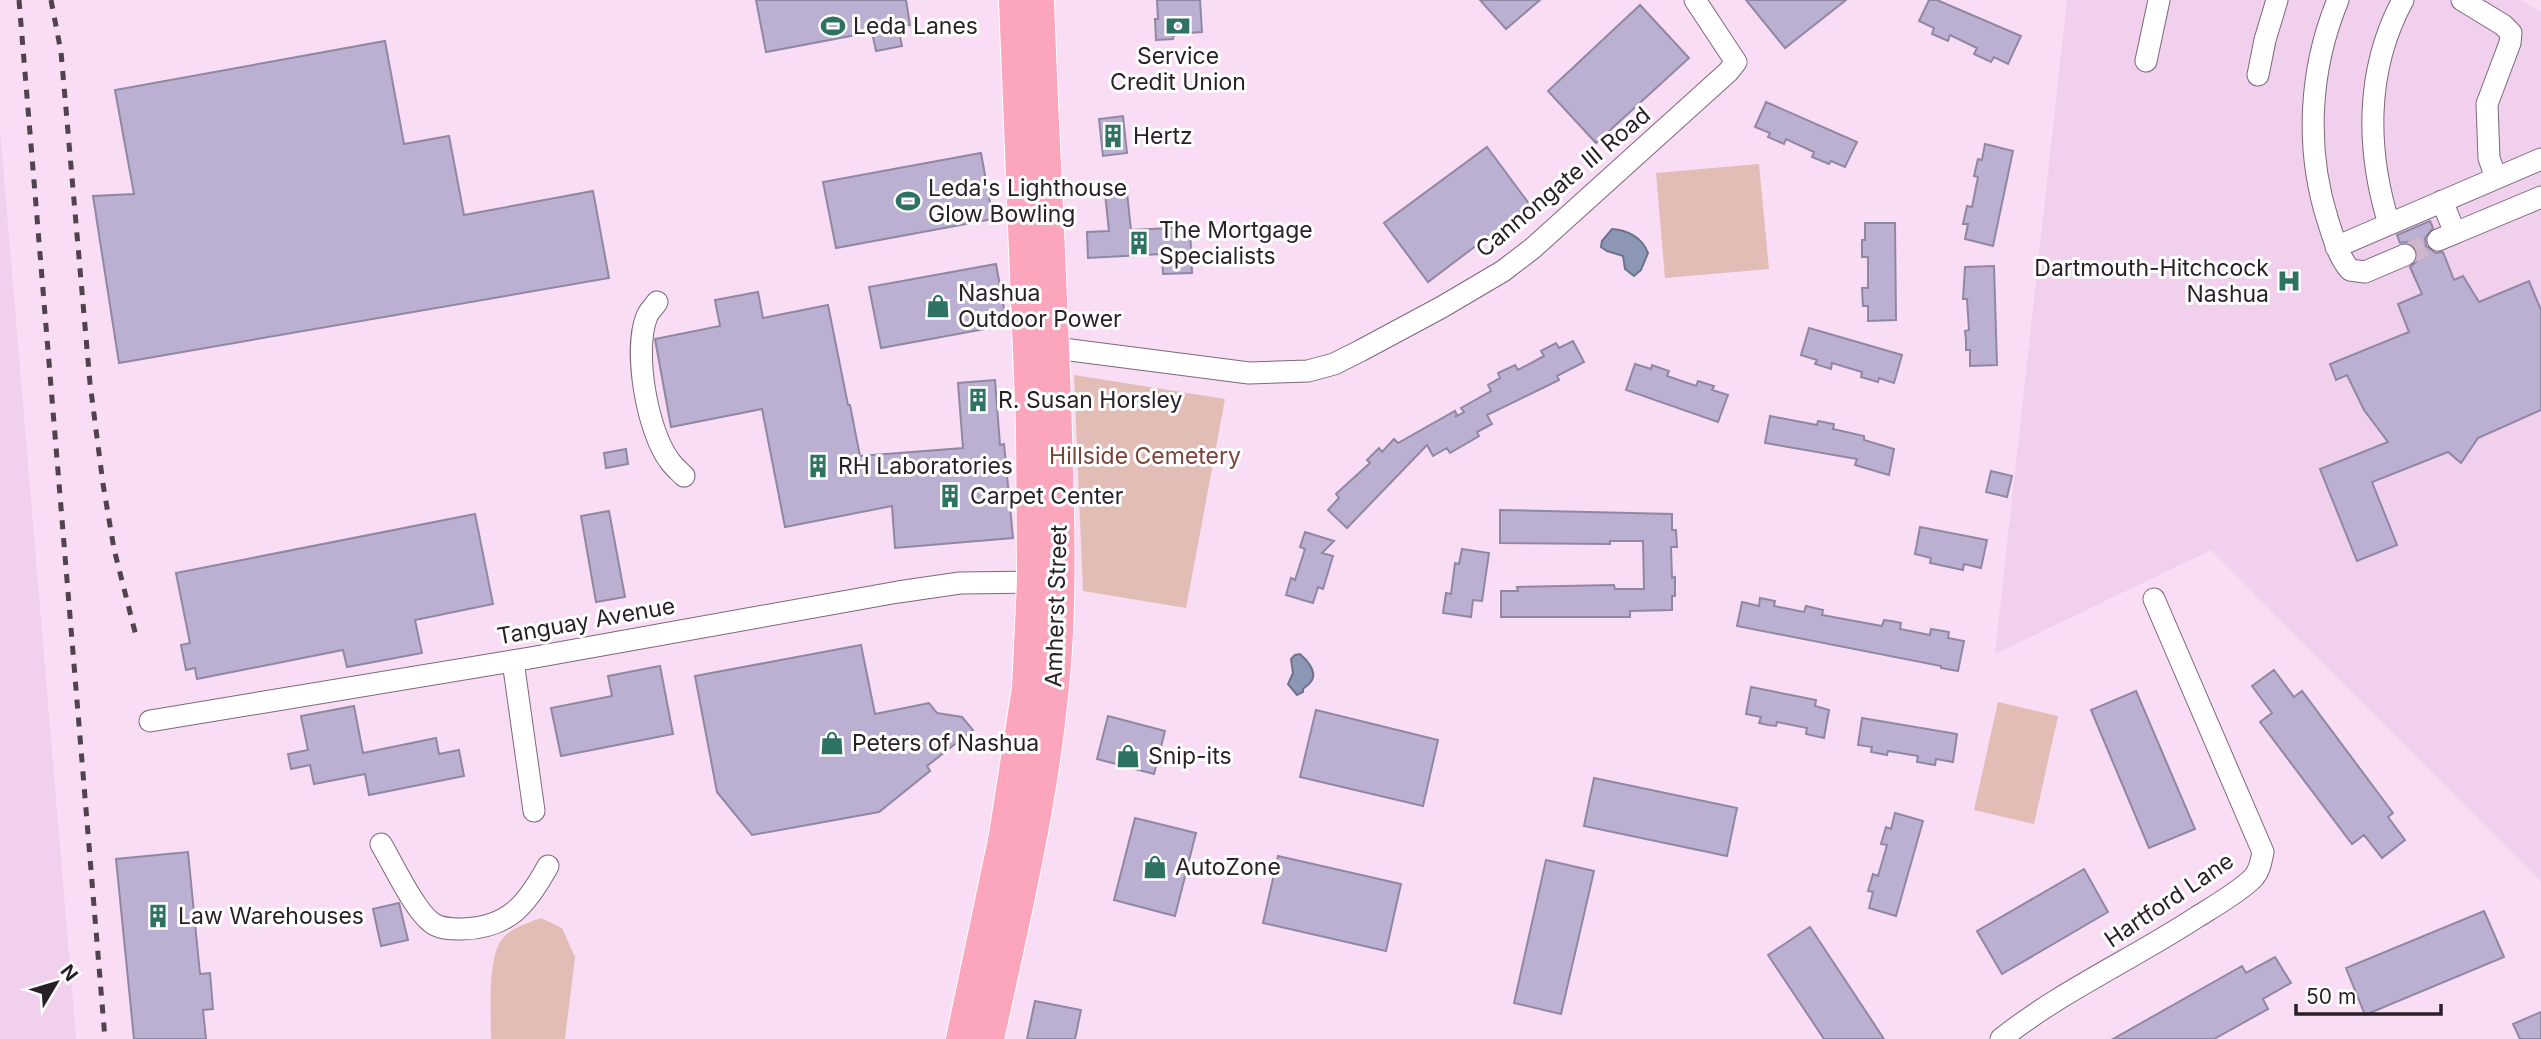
<svg xmlns="http://www.w3.org/2000/svg" width="2541" height="1039" font-family="Inter,sans-serif">
<style>
.built{fill:#f0d0ec}
.green{fill:#e2bdb5}
.water{fill:#8c97b6;stroke:#6e738b;stroke-width:2}
.building{fill:#bbb0d1;stroke:#9087a3;stroke-width:2}
.lines{fill:none;stroke-linecap:round;stroke-linejoin:round}
.minor-tunnel{stroke:#ceb7cb;stroke-width:21;stroke-dasharray:21 10;stroke-linecap:butt}
.minor-casing{stroke:#7e677b;stroke-width:23}
.highway-casing{stroke:#fff;stroke-width:32}
.minor{stroke:#fff;stroke-width:21}
.highway{stroke:#fca6be;stroke-width:30}
.rail{stroke:#50434e;stroke-width:5;stroke-dasharray:9 9;stroke-linecap:butt}
.labels{text-anchor:middle;stroke-width:6;stroke-linejoin:round;paint-order:stroke}
.poi-label{font-size:23px;fill:#281f27;stroke:#fff;text-anchor:start}
.street-label{font-size:23px;fill:#281f27;stroke:#fff}
.park-label{font-size:23px;fill:#7a4339;stroke:#fff}
</style>
<rect width="100%" height="100%" fill="#f8ddf4"/>
<path class="built" d="M 2067,0 L 2520,0 L 2541,12 L 2541,882 L 2211,550 L 1995,654 Z
M 0,129 L 76,1039 L 0,1039 Z"/>
<path class="green" d="M 1759,164 L 1769,269 L 1665,278 L 1656,173 Z
M 1074,375 L 1225,399 L 1186,608 L 1083,591 Z
M 1998,702 L 2058,716 L 2034,824 L 1974,810 Z
M 541,918 L 562,928 L 575,957 L 565,1039 L 491,1039 C 491,1015 487,955 503,938 C 513,927 528,923 541,918 Z"/>
<path class="water" d="M 1612,229 C 1627,230 1642,237 1648,253 L 1641,270 L 1634,276 L 1625,269 L 1623,256 L 1607,251 L 1601,247 L 1602,241 Z
M 1300,654 C 1306,659 1317,671 1312,680 C 1310,684 1306,686 1303,689 L 1303,692 L 1297,695 L 1288,684 L 1293,673 L 1291,659 L 1295,655 Z"/>
<path class="building" d="M 756,0 L 906,0 L 910,25 L 898,27 L 902,46 L 876,51 L 872,32 L 766,52 Z
M 1157,0 L 1200,0 L 1202,32 L 1174,34 L 1173,39 L 1156,40 L 1155,19 L 1158,19 Z
M 1480,0 L 1540,0 L 1506,29 Z
M 1746,0 L 1846,0 L 1785,48 Z
M 1929,0 L 1937,0 L 2021,36 L 2008,64 L 1994,57 L 1991,62 L 1974,54 L 1977,48 L 1950,35 L 1948,41 L 1932,34 L 1934,28 L 1919,21 Z
M 1640,5 L 1689,58 L 1596,143 L 1548,91 Z
M 385,41 L 404,144 L 449,136 L 464,215 L 593,191 L 609,278 L 119,363 L 93,196 L 134,194 L 115,90 Z
M 1766,102 L 1857,142 L 1845,167 L 1831,161 L 1829,164 L 1812,157 L 1814,152 L 1786,139 L 1784,144 L 1768,137 L 1770,133 L 1755,127 Z
M 1123,116 L 1127,153 L 1103,156 L 1099,119 Z
M 1985,144 L 2013,151 L 1993,246 L 1965,239 L 1968,224 L 1963,224 L 1967,206 L 1972,207 L 1978,177 L 1974,176 L 1978,159 L 1982,160 Z
M 1487,147 L 1530,205 L 1428,282 L 1384,223 Z
M 981,153 L 993,219 L 836,248 L 823,182 Z
M 1126,183 L 1131,230 L 1190,227 L 1192,273 L 1163,274 L 1162,254 L 1088,258 L 1087,232 L 1109,231 L 1104,184 Z
M 2430,221 L 2433,228 L 2425,238 L 2426,246 L 2436,253 L 2443,252 L 2454,280 L 2463,276 L 2479,302 L 2529,281 L 2541,310 L 2541,410 L 2478,438 L 2461,463 L 2448,452 L 2372,482 L 2397,545 L 2357,561 L 2320,469 L 2388,442 L 2364,410 L 2347,375 L 2336,380 L 2330,364 L 2409,332 L 2398,304 L 2422,294 L 2410,267 L 2416,262 L 2418,256 L 2413,245 L 2407,242 L 2400,243 L 2397,235 Z
M 1865,223 L 1895,223 L 1896,320 L 1868,321 L 1868,306 L 1863,306 L 1862,288 L 1868,288 L 1868,257 L 1862,257 L 1862,240 L 1865,240 Z
M 996,264 L 1007,325 L 881,348 L 869,287 Z
M 1994,266 L 1997,365 L 1970,366 L 1970,350 L 1966,350 L 1966,340 L 1965,331 L 1969,330 L 1967,299 L 1963,299 L 1965,267 Z
M 758,292 L 763,318 L 828,305 L 848,405 L 850,405 L 860,456 L 963,448 L 958,383 L 995,380 L 1000,445 L 1004,444 L 1013,538 L 895,548 L 892,506 L 785,527 L 762,409 L 671,427 L 655,339 L 720,326 L 715,300 Z
M 1809,328 L 1902,355 L 1894,383 L 1879,378 L 1878,382 L 1861,377 L 1862,372 L 1832,363 L 1831,369 L 1815,364 L 1817,360 L 1801,355 Z
M 1573,341 L 1584,362 L 1557,376 L 1559,380 L 1487,415 L 1492,424 L 1477,432 L 1479,436 L 1450,453 L 1447,448 L 1433,456 L 1427,445 L 1347,528 L 1328,510 L 1339,498 L 1336,494 L 1370,463 L 1367,460 L 1379,448 L 1382,452 L 1394,439 L 1398,443 L 1455,411 L 1457,415 L 1455,417 L 1464,412 L 1461,408 L 1491,391 L 1488,385 L 1500,378 L 1498,373 L 1515,365 L 1518,370 L 1544,356 L 1541,351 L 1556,343 L 1559,348 Z
M 1635,364 L 1651,369 L 1652,365 L 1669,371 L 1667,376 L 1696,386 L 1698,381 L 1714,386 L 1712,390 L 1728,395 L 1718,422 L 1626,390 Z
M 1770,416 L 1817,425 L 1818,421 L 1834,424 L 1833,429 L 1864,436 L 1864,440 L 1894,449 L 1889,475 L 1855,465 L 1857,459 L 1765,443 Z
M 626,449 L 628,464 L 606,468 L 604,453 Z
M 1991,471 L 2012,476 L 2007,497 L 1986,492 Z
M 1500,510 L 1672,514 L 1672,530 L 1676,530 L 1677,547 L 1671,547 L 1672,578 L 1675,577 L 1675,596 L 1672,596 L 1672,610 L 1630,611 L 1630,617 L 1501,617 L 1501,591 L 1518,591 L 1517,587 L 1614,585 L 1615,589 L 1644,589 L 1643,541 L 1610,541 L 1610,544 L 1500,543 Z
M 609,511 L 625,597 L 596,602 L 581,516 Z
M 475,514 L 493,604 L 415,620 L 422,653 L 347,667 L 343,650 L 197,679 L 195,668 L 186,670 L 181,645 L 190,643 L 176,573 Z
M 1920,527 L 1987,540 L 1981,568 L 1964,564 L 1963,570 L 1930,563 L 1931,558 L 1915,554 Z
M 1305,532 L 1334,541 L 1322,553 L 1333,556 L 1323,589 L 1318,587 L 1313,603 L 1286,595 L 1291,578 L 1295,580 L 1305,549 L 1300,547 Z
M 1462,549 L 1489,553 L 1482,601 L 1473,600 L 1471,617 L 1443,613 L 1446,593 L 1451,594 L 1455,563 L 1459,564 Z
M 1760,598 L 1775,601 L 1774,606 L 1804,612 L 1806,606 L 1823,610 L 1822,615 L 1882,626 L 1884,620 L 1892,621 L 1901,623 L 1900,629 L 1930,635 L 1931,629 L 1949,632 L 1948,638 L 1964,641 L 1958,671 L 1941,668 L 1941,666 L 1737,626 L 1742,602 L 1759,606 Z
M 861,645 L 875,714 L 929,703 L 937,713 L 962,717 L 973,730 L 927,766 L 930,771 L 879,812 L 752,835 L 717,792 L 695,676 Z
M 660,666 L 673,734 L 561,756 L 551,708 L 612,696 L 608,676 Z
M 2274,670 L 2294,697 L 2302,691 L 2393,813 L 2388,817 L 2405,840 L 2382,858 L 2364,835 L 2352,844 L 2260,722 L 2272,713 L 2252,686 Z
M 1751,687 L 1816,700 L 1815,706 L 1829,710 L 1824,738 L 1806,734 L 1807,728 L 1777,722 L 1776,726 L 1768,725 L 1759,723 L 1761,717 L 1746,714 Z
M 2136,691 L 2195,829 L 2149,848 L 2091,710 Z
M 354,706 L 363,753 L 436,738 L 439,754 L 459,750 L 464,776 L 369,795 L 365,774 L 314,784 L 310,765 L 291,769 L 288,754 L 308,750 L 301,716 Z
M 1316,710 L 1438,740 L 1423,806 L 1300,777 Z
M 1108,716 L 1165,731 L 1154,774 L 1097,759 Z
M 1862,718 L 1957,734 L 1953,762 L 1936,759 L 1935,765 L 1917,762 L 1918,756 L 1888,751 L 1887,755 L 1871,752 L 1872,747 L 1858,745 Z
M 1594,778 L 1737,808 L 1727,856 L 1584,826 Z
M 1895,813 L 1923,821 L 1896,916 L 1869,908 L 1873,892 L 1868,891 L 1873,874 L 1878,876 L 1887,845 L 1881,844 L 1886,827 L 1891,829 Z
M 1135,818 L 1196,833 L 1175,916 L 1114,900 Z
M 188,852 L 200,974 L 210,973 L 213,1009 L 203,1010 L 206,1039 L 134,1039 L 116,859 Z
M 1278,856 L 1401,884 L 1386,951 L 1263,923 Z
M 1546,860 L 1594,871 L 1561,1014 L 1514,1003 Z
M 2084,869 L 2108,912 L 2002,974 L 1977,931 Z
M 399,903 L 408,940 L 381,946 L 373,909 Z
M 2484,911 L 2504,957 L 2365,1015 L 2346,968 Z
M 1810,927 L 1884,1039 L 1824,1039 L 1768,955 Z
M 2275,957 L 2291,983 L 2263,999 L 2268,1009 L 2214,1039 L 2113,1039 L 2242,966 L 2246,973 Z
M 1035,1001 L 1081,1010 L 1075,1039 L 1027,1039 Z
M 2541,1012 L 2541,1039 L 2520,1039 L 2513,1024 Z"/>
<g class="lines">
<path class="minor-tunnel" d="M 2405,255 L 2438,240"/>
<g class="minor-casing">
<path id="minor" d="M 2338,0 C 2309,70 2305,149 2328,221 C 2334,239 2338,256 2350,270 L 2365,272 L 2405,255
M 2462,0 L 2503,25 L 2511,33 L 2510,43 L 2487,104 L 2489,158 L 2496,178
M 2146,61 L 2159,0
M 2258,75 L 2265,40 L 2277,0
M 2389,224 C 2366,150 2365,70 2403,0
M 2455,233 L 2541,197
M 2438,240 L 2455,233 L 2442,201
M 2336,247 L 2541,159
M 657,302 C 654,307 649,311 647,316 C 633,350 647,430 669,460 C 673,466 679,471 684,476
M 1055,348 L 1249,373 L 1308,371 L 1334,364 L 1360,351 L 1442,307 L 1503,271 L 1533,248 L 1728,72 L 1736,62 L 1695,0
M 513,661 L 534,811
M 150,721 L 530,658 L 898,592 L 960,583 L 1032,582
M 381,844 C 393,864 414,909 431,922 C 439,929 451,929 462,929 C 509,928 527,904 548,866
M 2001,1039 C 2061,991 2133,959 2197,917 C 2213,907 2241,891 2254,877 C 2260,870 2261,861 2263,852 L 2154,599"/>
</g>
<g class="highway-casing">
<path id="highway" d="M 961,1039 L 1004,835 L 1027,688 L 1032,582 L 1031,426 L 1014,0
M 989,1039 C 1018,905 1051,772 1058,633 C 1061,567 1059,500 1057,433 C 1053,288 1044,144 1039,0"/>
</g>
<use href="#minor" class="minor"/>
<use href="#highway" class="highway"/>
<path class="rail" d="M 19,0 L 105,1039
M 51,0 L 61,52 L 90,383 L 103,484 L 114,549 L 136,636"/>
</g>
<defs>
<g id="stadium-bare" transform="scale(1.89)"><path d="M0-5a6.5 5 0 1 0 0 10a6.5 5 0 1 0 0-10ZM-3.5-1.8h7v3.6h-7Z" fill="#2e7264" stroke="#fff" stroke-width="2.5" paint-order="stroke"/></g>
<g id="bank-bare" transform="scale(1.89)"><path d="M-6-4H6V4H-6ZM0-2.3a2.3 2.3 0 1 0 0 4.6a2.3 2.3 0 1 0 0-4.6Z" fill="#2e7264" stroke="#fff" stroke-width="2.5" paint-order="stroke"/></g>
<g id="building-bare" transform="scale(1.89)"><path d="M-4-6H4V6H1V3H-1V6H-4ZM-2.5-4.3h1.7v1.8h-1.7ZM.8-4.3h1.7v1.8H.8ZM-2.5-1h1.7V.8h-1.7ZM.8-1h1.7V.8H.8Z" fill="#2e7264" stroke="#fff" stroke-width="2.5" paint-order="stroke"/></g>
<g id="hospital-bare" transform="scale(1.89)"><path d="M-5-5h3v3.5h4V-5h3V5h-3V1.5h-4V5h-3Z" fill="#2e7264" stroke="#fff" stroke-width="2.5" paint-order="stroke"/></g>
<g id="shop-bare" transform="scale(1.89)"><path d="M-5-2.5h2.3a2.7 3.5 0 0 1 5.4 0H5L5.5 6h-11ZM-1.5-2.5h3a1.5 2.3 0 0 0-3 0Z" fill="#2e7264" stroke="#fff" stroke-width="2.5" paint-order="stroke"/></g>
</defs>
<g fill-rule="evenodd">
<use href="#stadium-bare" x="833" y="26"/>
<use href="#bank-bare" x="1178" y="26"/>
<use href="#building-bare" x="1113" y="136"/>
<use href="#stadium-bare" x="908" y="201"/>
<use href="#building-bare" x="1139" y="243"/>
<use href="#hospital-bare" x="2289" y="281"/>
<use href="#shop-bare" x="938" y="306"/>
<use href="#building-bare" x="978" y="400"/>
<use href="#building-bare" x="818" y="466"/>
<use href="#building-bare" x="950" y="496"/>
<use href="#shop-bare" x="832" y="743"/>
<use href="#shop-bare" x="1128" y="756"/>
<use href="#shop-bare" x="1155" y="867"/>
<use href="#building-bare" x="158" y="916"/>
</g>
<g class="labels">
<g class="poi-label">
<text x="853" y="34">Leda Lanes</text>
<text x="1178" y="64" text-anchor="middle">Service<tspan x="1178" dy="26">Credit Union</tspan></text>
<text x="1133" y="144">Hertz</text>
<text x="928" y="196">Leda's Lighthouse<tspan x="928" dy="26">Glow Bowling</tspan></text>
<text x="1159" y="238">The Mortgage<tspan x="1159" dy="26">Specialists</tspan></text>
<text x="2269" y="276" text-anchor="end">Dartmouth-Hitchcock<tspan x="2269" dy="26">Nashua</tspan></text>
<text x="958" y="301">Nashua<tspan x="958" dy="26">Outdoor Power</tspan></text>
<text x="998" y="408">R. Susan Horsley</text>
<text x="838" y="474">RH Laboratories</text>
<text x="970" y="504">Carpet Center</text>
<text x="852" y="751">Peters of Nashua</text>
<text x="1148" y="764">Snip-its</text>
<text x="1175" y="875">AutoZone</text>
<text x="178" y="924">Law Warehouses</text>
</g>
<g class="street-label">
<text transform="translate(1563 182) rotate(-40)" y="8">Cannongate III Road</text>
<text transform="translate(1056 606) rotate(-88)" y="8">Amherst Street</text>
<text transform="translate(586 621) rotate(-10)" y="8">Tanguay Avenue</text>
<text transform="translate(2169 900) rotate(-34)" y="8">Hartford Lane</text>
</g>
<g class="park-label">
<text x="1145" y="464">Hillside Cemetery</text>
</g>
</g>
<g transform="translate(56 983) rotate(52)" stroke="#ffffff" stroke-width="5" paint-order="stroke">
<path d="M0-5L12 26L0 18L-12 26Z" fill="#281f27"/>
<text y="-10" font-size="19" font-weight="bold" text-anchor="middle" fill="#281f27">N</text>
</g>
<path d="M2296 1004v10h145v-10" fill="none" stroke="#281f27" stroke-width="3.5"/>
<text x="2306" y="1004" font-size="21" fill="#281f27" stroke="#ffffff" stroke-width="5" paint-order="stroke">50 m</text>
</svg>
